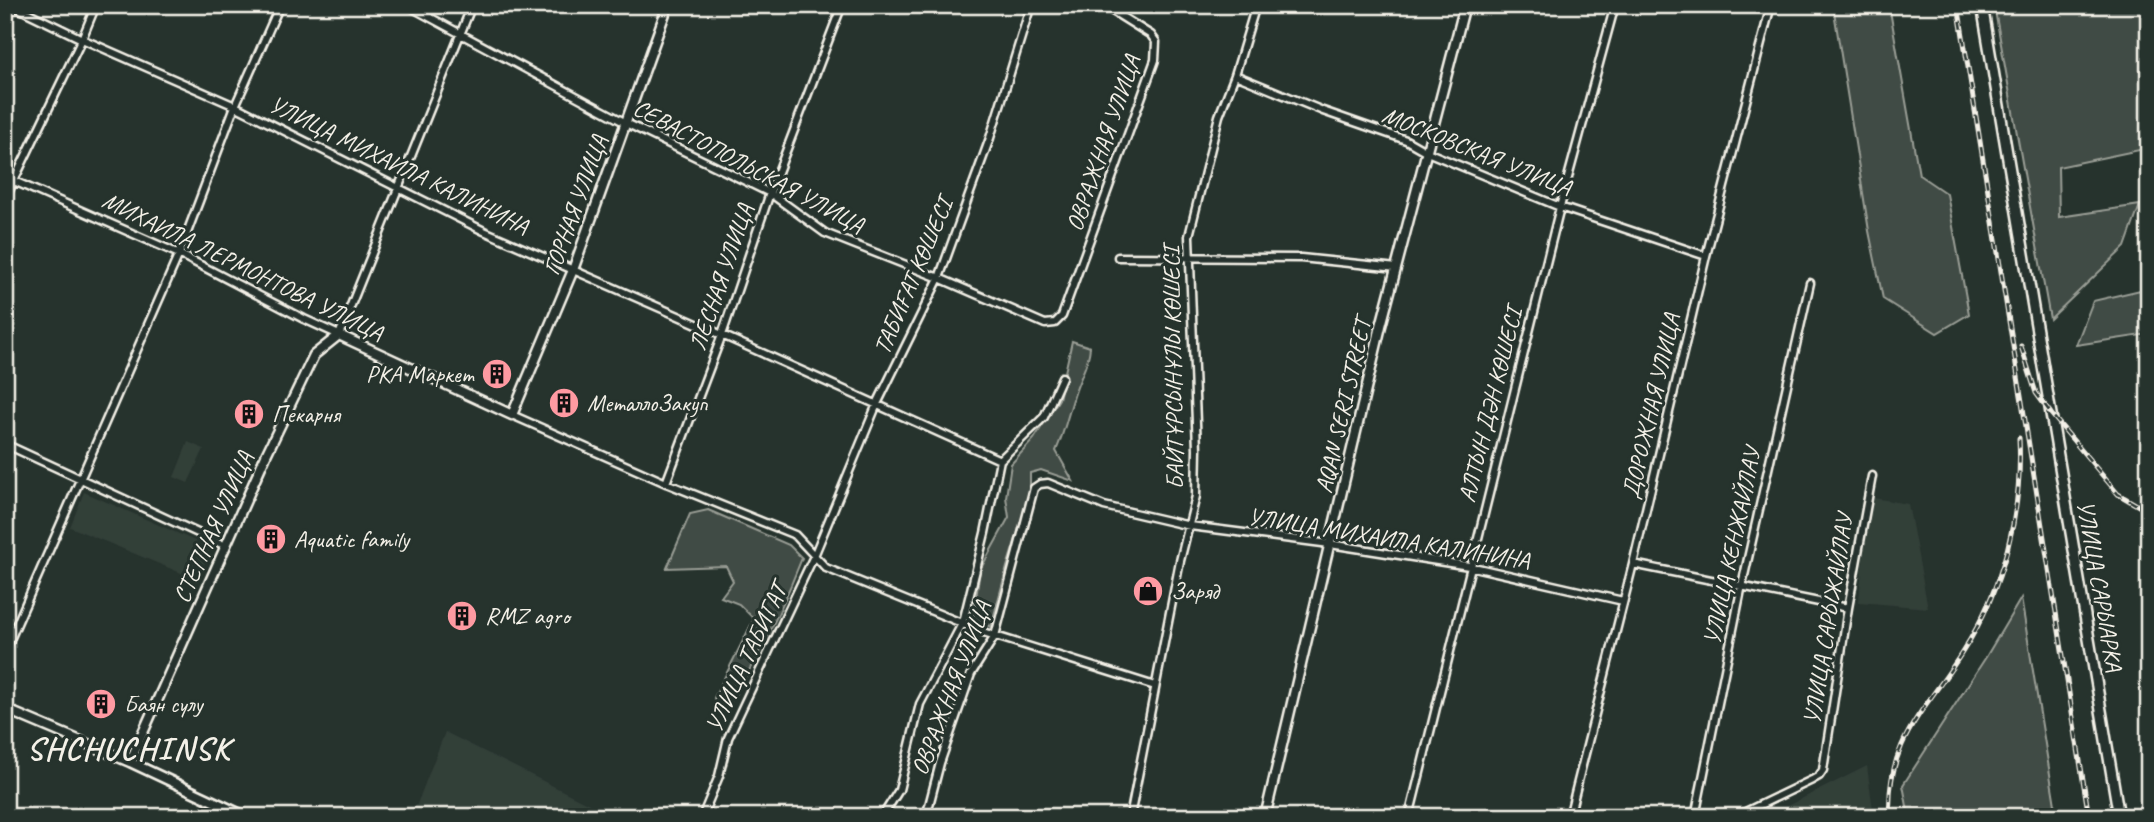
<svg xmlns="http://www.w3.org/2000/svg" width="2154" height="822" font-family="Caveat,sans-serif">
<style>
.built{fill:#333f39}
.green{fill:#414b45;stroke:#9a9e96;stroke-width:2}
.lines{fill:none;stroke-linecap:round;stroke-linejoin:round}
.minor-casing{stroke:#f4f1e8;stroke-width:11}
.tertiary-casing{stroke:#f4f1e8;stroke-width:13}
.secondary-casing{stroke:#f4f1e8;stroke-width:14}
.minor{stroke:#26332d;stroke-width:6}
.tertiary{stroke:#26332d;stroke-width:8}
.secondary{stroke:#26332d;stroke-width:9}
.rail-casing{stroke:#f4f1e8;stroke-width:5}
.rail{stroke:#26332d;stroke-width:2.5;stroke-dasharray:8;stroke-linecap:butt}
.labels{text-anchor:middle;stroke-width:6;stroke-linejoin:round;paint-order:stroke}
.street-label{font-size:24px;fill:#f4f1e8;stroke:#26332d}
.poi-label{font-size:24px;fill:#f4f1e8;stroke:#26332d;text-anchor:start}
.district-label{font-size:32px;font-weight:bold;letter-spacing:2px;fill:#f4f1e8;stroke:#26332d}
</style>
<rect width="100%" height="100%" fill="#26332d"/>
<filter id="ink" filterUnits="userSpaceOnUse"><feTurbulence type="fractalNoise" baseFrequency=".0143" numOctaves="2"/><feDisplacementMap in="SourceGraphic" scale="14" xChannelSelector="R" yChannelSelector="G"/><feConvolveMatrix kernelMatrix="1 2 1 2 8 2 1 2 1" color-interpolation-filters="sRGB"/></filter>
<g filter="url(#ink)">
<path class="built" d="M 188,442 L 204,449 L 188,483 L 174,477 Z
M 84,492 L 211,548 L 198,580 L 70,527 Z
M 1868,497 L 1908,504 L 1928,608 L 1859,602 Z
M 2149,577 L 2149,631 L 2140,578 Z
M 445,732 L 615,817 L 412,817 Z
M 1867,766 L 1874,817 L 1765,817 Z"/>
<path class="green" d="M 1833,5 L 1889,5 L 1919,175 L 1947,194 L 1969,314 L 1937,333 L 1883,299 L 1869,231 Z
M 1994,5 L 2149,5 L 2149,148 L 2058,167 L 2059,217 L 2140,205 L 2125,247 L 2050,319 Z
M 2149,288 L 2149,334 L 2076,345 L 2093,301 Z
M 1072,341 L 1090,347 C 1089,363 1081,375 1076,390 C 1069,410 1065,431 1056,451 L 1073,481 L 1041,470 L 1030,473 L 1030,494 L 1007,567 L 991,627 L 973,619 L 980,570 L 1009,517 L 1006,497 L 1011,464 L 1034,439 L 1059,399 Z
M 708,510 L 789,545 L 802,558 C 780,614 755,666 721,716 L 714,698 L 754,619 L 739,604 L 721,597 L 733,581 L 726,566 L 667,568 L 690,514 Z
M 2021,598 L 2057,817 L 1909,817 L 1903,785 L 1986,657 Z"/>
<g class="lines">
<g class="minor-casing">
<path id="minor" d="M 12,5 L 82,39 L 235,106 L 484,231 L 722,335 L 1000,460
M 407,5 L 626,123 L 770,193 L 825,233 L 939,278 L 1045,324 L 1055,323 L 1062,316 L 1155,60 L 1156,42 L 1151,35 L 1103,5
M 1235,75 L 1323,111 L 1406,140 L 1427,152 L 1560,207 L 1706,256
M 5,177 L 179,254 L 304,319 L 339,335 L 472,5
M 5,199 L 82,39 L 96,5
M 1118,257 L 1301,258 L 1397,268
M 512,415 L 666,483 L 795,535 L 826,568 L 986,633 L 1155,686
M 5,444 L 226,546
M 666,483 L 722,335 L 770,193 L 842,5
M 1633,564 L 1848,608
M 5,651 L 179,254 L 235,106 L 280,5
M 702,817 L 719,776 L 728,738 L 814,556 L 877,404 L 939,278 L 990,138 L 1031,5
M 882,817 L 899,790 L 920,704 L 963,622 L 985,533 L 1000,460 L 1044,417 L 1062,377
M 926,817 L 940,763 L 971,674 L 995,636 L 1034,488 L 1040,484 L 1048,483 L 1104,506 L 1190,526 L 1330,544 L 1469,566 L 1623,601
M 1130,817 L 1180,561 L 1196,496 L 1197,449 L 1189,236 L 1219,116 L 1235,75 L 1256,5
M 1409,817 L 1560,207 L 1615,5
M 1569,817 L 1633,564 L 1706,256 L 1771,5
M 1695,817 L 1742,585 L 1810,283
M 1735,817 L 1812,780 L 1819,776 L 1823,770 L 1848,608 L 1872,476"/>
</g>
<g class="tertiary-casing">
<path id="tertiary" d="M 5,709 L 130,762 L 247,817
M 130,762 L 266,455 L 314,355 L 339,335 L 512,415 L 573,270 L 668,5
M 1265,817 L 1381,326 L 1465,5"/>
</g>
<g class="secondary-casing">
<path id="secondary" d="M 1982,5 L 2119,817"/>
</g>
<use href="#minor" class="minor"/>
<use href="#tertiary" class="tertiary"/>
<use href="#secondary" class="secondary"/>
<g class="rail-casing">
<path id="rail" d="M 1958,5 L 2089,817
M 2021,346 L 2036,393 L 2052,415 L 2118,494 L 2149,512
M 1890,817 C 1885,741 1927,709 1963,651 C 2003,589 2023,511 2019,438"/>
</g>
<use href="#rail" class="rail"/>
</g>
</g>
<defs>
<g id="building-disc" transform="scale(1.575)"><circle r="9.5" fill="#ff9aa2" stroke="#26332d"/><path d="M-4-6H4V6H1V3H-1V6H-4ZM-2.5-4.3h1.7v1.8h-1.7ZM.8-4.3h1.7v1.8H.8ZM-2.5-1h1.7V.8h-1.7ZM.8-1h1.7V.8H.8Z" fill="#111"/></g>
<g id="shop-disc" transform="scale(1.575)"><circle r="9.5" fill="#ff9aa2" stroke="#26332d"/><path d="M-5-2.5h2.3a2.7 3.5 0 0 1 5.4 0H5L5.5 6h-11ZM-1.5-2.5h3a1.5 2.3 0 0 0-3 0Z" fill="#111"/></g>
</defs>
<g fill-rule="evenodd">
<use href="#building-disc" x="497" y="374"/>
<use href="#building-disc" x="564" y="403"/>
<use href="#building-disc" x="249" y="414"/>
<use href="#building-disc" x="271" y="539"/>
<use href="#shop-disc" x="1148" y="591"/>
<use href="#building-disc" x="462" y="616"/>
<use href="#building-disc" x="101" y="704"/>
</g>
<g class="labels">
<g class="street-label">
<text transform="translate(1103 143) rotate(-71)" y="8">ОВРАЖНАЯ УЛИЦА</text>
<text transform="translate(1477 151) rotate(22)" y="8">МОСКОВСКАЯ УЛИЦА</text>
<text transform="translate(399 165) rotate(26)" y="8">УЛИЦА МИХАИЛА КАЛИНИНА</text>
<text transform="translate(749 166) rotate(28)" y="8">СЕВАСТОПОЛЬСКАЯ УЛИЦА</text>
<text transform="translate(575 205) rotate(-70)" y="8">ГОРНАЯ УЛИЦА</text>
<text transform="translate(243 266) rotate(26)" y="8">МИХАИЛА ЛЕРМОНТОВА УЛИЦА</text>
<text transform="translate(913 276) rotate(-67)" y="8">ТАБИҒАТ КӨШЕСІ</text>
<text transform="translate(721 277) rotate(-71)" y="8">ЛЕСНАЯ УЛИЦА</text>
<text transform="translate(1173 368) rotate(-91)" y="8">БАЙТҰРСЫНҰЛЫ КӨШЕСІ</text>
<text transform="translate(1490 405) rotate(-76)" y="8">АЛТЫН ДӘН КӨШЕСІ</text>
<text transform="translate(1343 406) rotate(-77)" y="8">AQAN SERI STREET</text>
<text transform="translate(1651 406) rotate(-77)" y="8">ДОРОЖНАЯ УЛИЦА</text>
<text transform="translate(213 527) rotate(-66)" y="8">СТЕПНАЯ УЛИЦА</text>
<text transform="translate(1389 538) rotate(9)" y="8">УЛИЦА МИХАИЛА КАЛИНИНА</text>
<text transform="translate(1732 546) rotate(-78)" y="8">УЛИЦА КЕНЖАЙЛАУ</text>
<text transform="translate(2100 586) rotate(80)" y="8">УЛИЦА САРЫАРКА</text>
<text transform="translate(1828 619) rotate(-81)" y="8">УЛИЦА САРЫЖАЙЛАУ</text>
<text transform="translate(746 658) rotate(-65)" y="8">УЛИЦА ТАБИГАТ</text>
<text transform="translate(951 688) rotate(-69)" y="8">ОВРАЖНАЯ УЛИЦА</text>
</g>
<g class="poi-label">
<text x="474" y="382" text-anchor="end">РКА Маркет</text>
<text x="587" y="411">МеталлоЗакуп</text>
<text x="272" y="422">Пекарня</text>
<text x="294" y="547">Aquatic family</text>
<text x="1171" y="599">Заряд</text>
<text x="485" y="624">RMZ agro</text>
<text x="124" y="712">Баян сулу</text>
</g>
<g class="district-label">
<text x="129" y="759">SHCHUCHINSK</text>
</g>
</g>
<rect width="2154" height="822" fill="none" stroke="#26332d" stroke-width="28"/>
<rect x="14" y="14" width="2126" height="794" fill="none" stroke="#f4f1e8" stroke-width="2.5" filter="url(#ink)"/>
</svg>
